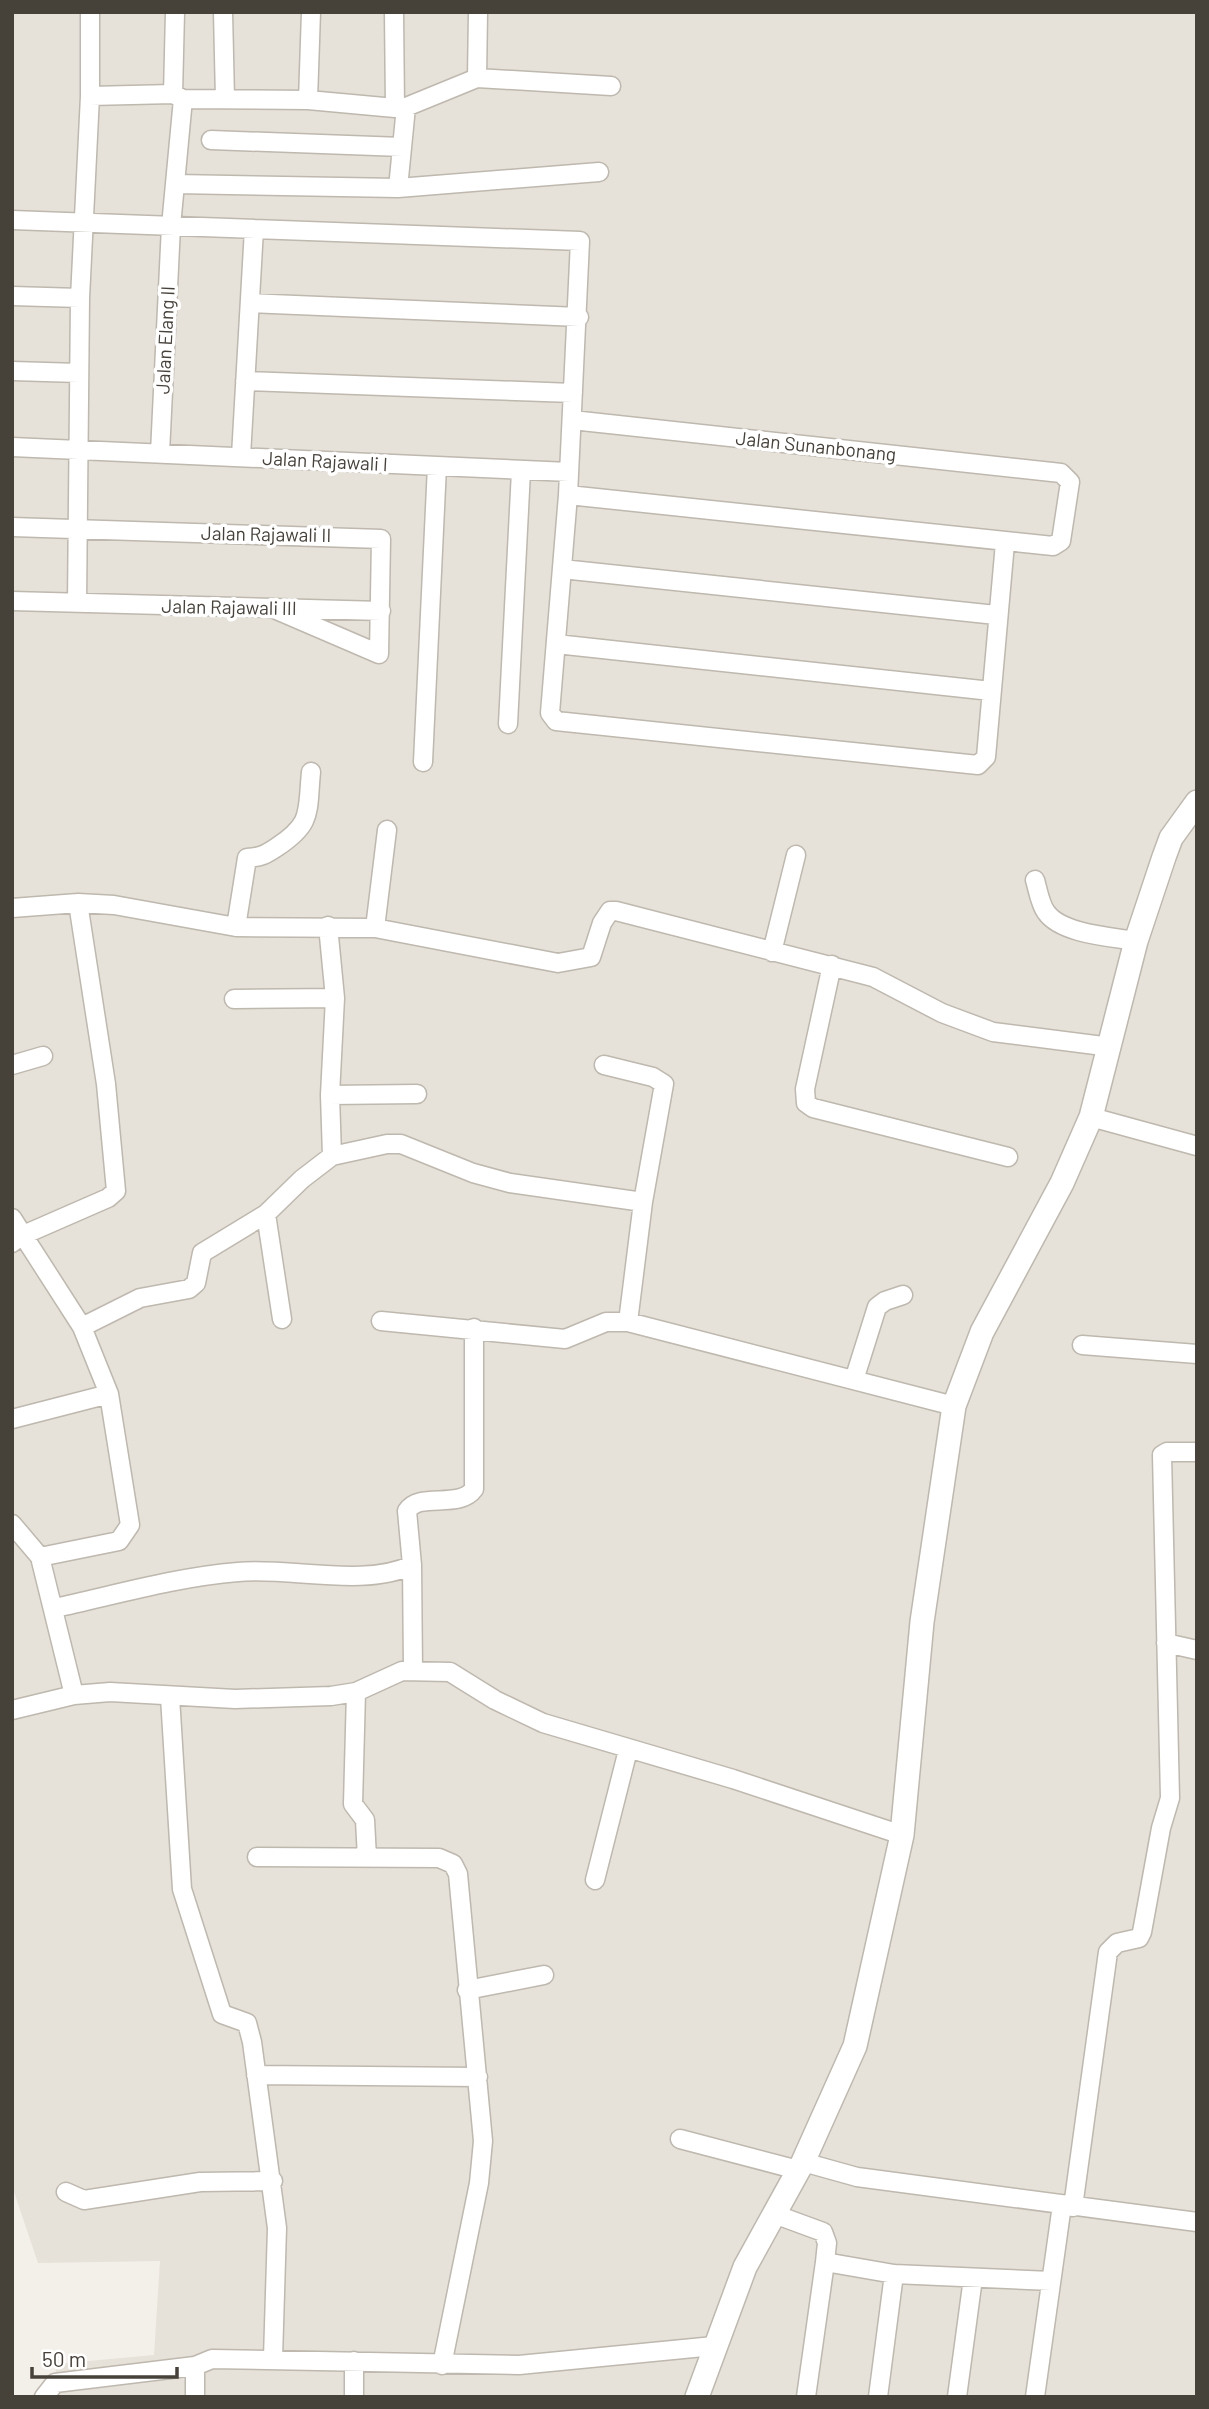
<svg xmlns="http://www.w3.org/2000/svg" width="1209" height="2409" font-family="Barlow,sans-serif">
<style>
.residential{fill:#e6e2d9}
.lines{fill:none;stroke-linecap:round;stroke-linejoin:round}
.minor-casing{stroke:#beb8ae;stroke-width:21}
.tertiary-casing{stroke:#beb8ae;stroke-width:26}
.minor{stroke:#fff;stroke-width:18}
.tertiary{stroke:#fff;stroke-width:23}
.labels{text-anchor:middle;stroke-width:7;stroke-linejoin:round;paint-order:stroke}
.street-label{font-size:19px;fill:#464139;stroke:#fff}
</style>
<rect width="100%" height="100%" fill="#f3f0ea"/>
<path class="residential" d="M 12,12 L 1197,12 L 1197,2397 L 55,2397 L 56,2364 L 154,2355 L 160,2261 L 38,2263 L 12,2186 Z"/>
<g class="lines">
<g class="minor-casing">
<path id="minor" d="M 223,12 L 225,99
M 394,12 L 395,108
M 477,78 L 478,12
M 173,94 L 175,12
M 90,96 L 173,94 L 183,99 L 308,100 L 395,108 L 406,107 L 477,78 L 611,86
M 308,100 L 311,12
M 211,140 L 402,147
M 176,184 L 398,188 L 599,172
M 398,188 L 406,107
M 12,220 L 580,241 L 568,495 L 550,713 L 556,721 L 978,765 L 986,757 L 1005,543
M 12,296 L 80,298
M 250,303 L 579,317
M 12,371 L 79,373
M 245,381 L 573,393
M 12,447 L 569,472
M 160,453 L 171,226 L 183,99
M 241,456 L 254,229
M 568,495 L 1053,546 L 1061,541 L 1070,482 L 1061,473 L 572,420
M 12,527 L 381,539 L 379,654 L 272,608
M 562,569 L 996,615
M 12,601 L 381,611
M 77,603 L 80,298 L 90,96 L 90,12
M 556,644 L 991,691
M 508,724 L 521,471
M 423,762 L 437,466
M 1035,880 C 1038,890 1040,904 1046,912 C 1061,934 1111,937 1136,941
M 12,908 L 78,903 L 114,905 L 236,927 L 375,928 L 558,963 L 591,957 L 602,923 L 610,911 L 616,911 L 873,977 L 942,1013 L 993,1032 L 1111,1047
M 328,926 L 335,998 L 330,1095 L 332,1156
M 236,927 L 247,858 C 261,857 265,855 277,847 C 313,823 307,813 311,772
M 375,928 L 387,830
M 772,952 L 796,855
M 832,965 L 805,1089 L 806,1103 L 813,1108 L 1008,1157
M 234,999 L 335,998
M 12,1065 L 43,1056
M 604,1065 L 653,1077 L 664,1084 L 643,1202
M 330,1095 L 417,1094
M 1091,1117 L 1197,1146
M 266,1214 L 282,1319
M 12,1218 L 82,1327 L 109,1394 L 130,1525 L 119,1541 L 40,1557
M 12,1243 L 21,1236 L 108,1198 L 116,1191 L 106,1084 L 78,903
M 381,1321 L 565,1339 L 606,1322 L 628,1322 L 954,1406
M 82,1327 L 140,1298 L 189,1289 L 196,1283 L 202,1253 L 266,1214 L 302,1179 L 332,1156 L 387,1144 L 401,1144 L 473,1173 L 510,1183 L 643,1202 L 628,1322
M 1082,1345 L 1197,1354
M 854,1380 L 877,1307 L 885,1301 L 903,1295
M 12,1419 L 109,1394
M 12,1524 L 40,1557 L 74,1695
M 55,1608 C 115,1595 176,1577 238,1572 C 291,1567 364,1588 412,1565
M 1166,1643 L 1197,1650
M 413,1670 L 412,1565 L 407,1511 C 419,1491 459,1510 474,1489 L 474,1328
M 356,1692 L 353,1804 L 365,1820 L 367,1858
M 170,1697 L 182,1889 L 222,2014 L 247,2023 L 252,2042 L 277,2228 L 273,2358
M 12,1710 L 74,1695 L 110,1692 L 235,1699 L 331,1696 L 356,1692 L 402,1671 L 450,1672 L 495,1700 L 543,1723 L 733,1779 L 902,1835
M 257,1857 L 439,1858 L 453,1864 L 458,1874 L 483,2141 L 479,2183 L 442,2365
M 595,1880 L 628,1750
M 467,1990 L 544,1975
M 256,2075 L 478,2077
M 680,2139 L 798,2170
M 803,2162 L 857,2177 L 1197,2222
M 66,2192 L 84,2200 L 200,2182 L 273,2181
M 1073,2207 L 1108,1952 L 1117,1943 L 1139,1938 L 1142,1932 L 1161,1828 L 1170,1798 L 1162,1455 L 1167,1452 L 1197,1452
M 774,2214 L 823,2232 L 827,2243 L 825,2262 L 894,2274 L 1051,2281
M 44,2397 L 55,2383 L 195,2366 L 212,2359 L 519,2365 L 714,2346
M 195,2397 L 195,2366
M 354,2397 L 354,2361
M 806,2397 L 825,2262
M 878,2397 L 894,2274
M 957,2397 L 973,2278
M 1035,2397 L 1062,2205"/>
</g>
<g class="tertiary-casing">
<path id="tertiary" d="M 697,2397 L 745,2267 L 803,2162 L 855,2046 L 902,1835 L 922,1622 L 954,1406 L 982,1332 L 1062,1183 L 1091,1117 L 1136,941 L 1164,857 L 1171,838 L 1197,802"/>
</g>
<use href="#minor" class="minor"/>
<use href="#tertiary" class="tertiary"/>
</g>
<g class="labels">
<g class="street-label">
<text transform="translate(165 340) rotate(-87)" y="7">Jalan Elang II</text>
<text transform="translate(816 446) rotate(6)" y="7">Jalan Sunanbonang</text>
<text transform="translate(325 461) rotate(3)" y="7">Jalan Rajawali I</text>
<text transform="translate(266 534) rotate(1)" y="7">Jalan Rajawali II</text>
<text transform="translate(229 607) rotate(1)" y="7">Jalan Rajawali III</text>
</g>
</g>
<rect width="1209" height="2409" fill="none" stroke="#464139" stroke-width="28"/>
<path d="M32 2367v10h145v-10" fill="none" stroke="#464139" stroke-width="3.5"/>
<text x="42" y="2367" font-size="21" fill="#464139" stroke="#ffffff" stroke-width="5" paint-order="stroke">50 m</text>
</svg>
